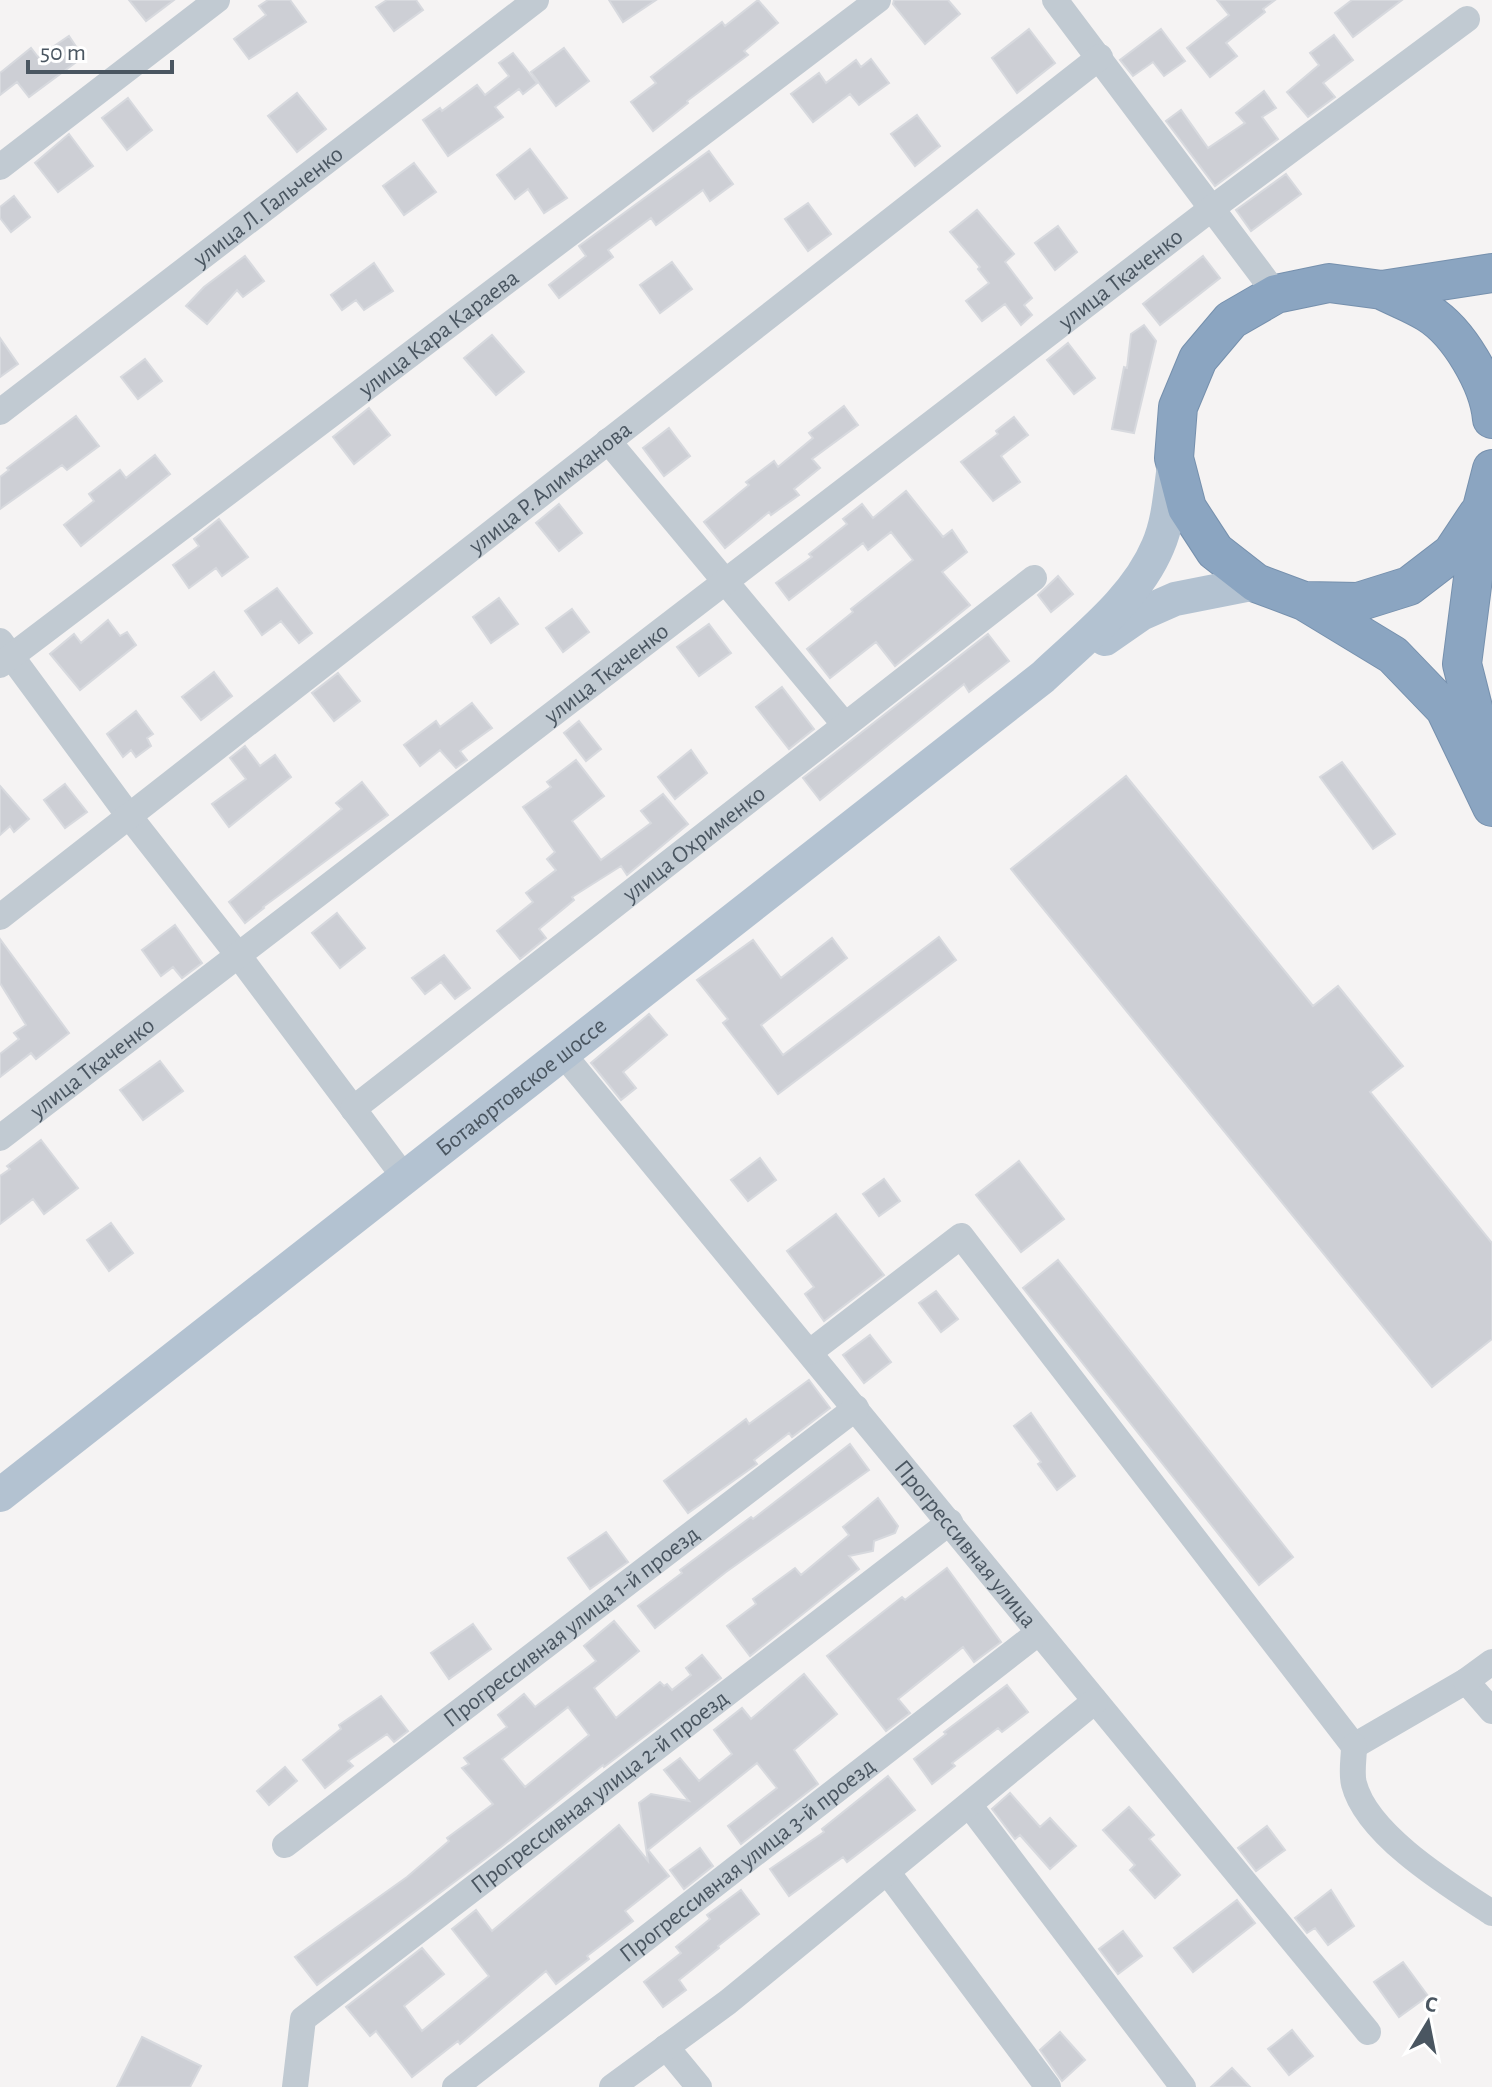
<svg xmlns="http://www.w3.org/2000/svg" width="1492" height="2087" font-family="'Alegreya Sans',sans-serif">
<style>
.building{fill:#cdcfd5;stroke:#d7d9de;stroke-width:2;fill-rule:evenodd}
.lines{fill:none;stroke-linecap:round;stroke-linejoin:round}
.highway-casing{stroke:#7690ad;stroke-width:40}
.minor{stroke:#c1cad2;stroke-width:26}
.major{stroke:#b3c2d1;stroke-width:34}
.highway{stroke:#8ba5c1;stroke-width:38}
.labels{text-anchor:middle;stroke-width:8;stroke-linejoin:round;paint-order:stroke}
.street-label{font-size:24px;fill:#4a5661;stroke:#fff}
</style>
<rect width="100%" height="100%" fill="#f5f3f3"/>
<path class="building" d="M 129,0 L 174,0 L 146,21 Z
M 268,0 L 290,0 L 306,22 L 249,59 L 234,39 L 266,15 L 259,6 Z
M 387,0 L 416,0 L 423,10 L 394,31 L 376,7 Z
M 609,0 L 656,0 L 623,22 Z
M 758,0 L 778,23 L 744,51 L 748,55 L 687,101 L 688,103 L 653,131 L 631,102 L 656,83 L 651,77 L 722,22 L 725,26 Z
M 894,0 L 948,0 L 960,14 L 925,44 L 893,4 Z
M 1217,0 L 1275,0 L 1263,9 L 1265,12 L 1226,43 L 1237,56 L 1210,77 L 1187,48 L 1229,15 Z
M 1352,0 L 1402,0 L 1353,37 L 1335,13 Z
M 1029,29 L 1055,63 L 1017,93 L 992,58 Z
M 1161,29 L 1185,61 L 1164,76 L 1153,62 L 1133,76 L 1120,60 Z
M 1334,35 L 1353,60 L 1323,83 L 1335,97 L 1308,117 L 1287,92 L 1319,65 L 1310,53 Z
M 69,36 L 83,57 L 29,97 L 17,82 L 0,95 L 0,73 L 31,48 L 38,57 Z
M 564,48 L 589,81 L 556,106 L 531,72 Z
M 513,53 L 537,83 L 523,94 L 519,89 L 495,107 L 503,117 L 448,156 L 423,120 L 440,108 L 442,111 L 477,85 L 485,95 L 509,76 L 499,63 Z
M 871,59 L 889,83 L 859,105 L 850,94 L 813,122 L 791,94 L 819,73 L 826,83 L 856,60 L 861,67 Z
M 1264,91 L 1276,108 L 1262,117 L 1278,139 L 1215,186 L 1166,121 L 1181,110 L 1208,148 L 1245,123 L 1236,113 Z
M 297,93 L 326,129 L 297,152 L 268,116 Z
M 128,98 L 152,130 L 127,150 L 102,118 Z
M 917,115 L 940,146 L 915,166 L 891,134 Z
M 69,134 L 93,166 L 58,192 L 35,163 Z
M 530,149 L 567,198 L 544,213 L 528,189 L 515,199 L 497,175 Z
M 709,151 L 733,184 L 710,201 L 703,190 L 656,225 L 651,218 L 608,250 L 613,257 L 559,298 L 549,285 L 586,256 L 579,246 Z
M 414,163 L 436,192 L 404,215 L 383,186 Z
M 1286,174 L 1301,194 L 1251,231 L 1236,210 Z
M 14,196 L 30,217 L 11,232 L 0,218 L 0,207 Z
M 808,203 L 831,234 L 808,251 L 785,219 Z
M 977,210 L 1014,254 L 1005,262 L 1032,298 L 1024,305 L 1032,315 L 1021,325 L 1005,304 L 982,321 L 966,301 L 989,283 L 978,269 L 980,267 L 950,232 Z
M 1058,226 L 1077,252 L 1055,270 L 1035,243 Z
M 245,256 L 264,281 L 243,297 L 237,290 L 207,324 L 186,306 L 204,287 Z
M 1203,256 L 1220,278 L 1160,325 L 1143,304 Z
M 672,262 L 692,289 L 660,313 L 640,285 Z
M 374,263 L 393,291 L 364,310 L 356,300 L 342,310 L 331,295 Z
M 1144,325 L 1156,341 L 1134,433 L 1112,429 L 1124,367 L 1127,368 L 1131,334 Z
M 492,335 L 524,372 L 496,395 L 464,358 Z
M 0,338 L 18,364 L 0,377 Z
M 1068,343 L 1095,378 L 1074,394 L 1047,360 Z
M 145,359 L 162,381 L 138,399 L 121,377 Z
M 844,406 L 858,425 L 812,459 L 820,468 L 794,489 L 799,495 L 771,515 L 769,512 L 725,548 L 704,522 L 749,485 L 746,482 L 774,461 L 778,467 L 813,438 L 809,433 Z
M 369,408 L 390,435 L 354,464 L 333,437 Z
M 76,416 L 99,446 L 67,470 L 62,465 L 0,509 L 0,477 L 9,470 L 7,468 Z
M 1014,417 L 1028,435 L 1001,456 L 1020,482 L 993,501 L 961,462 L 998,434 L 996,431 Z
M 669,428 L 690,456 L 664,476 L 643,448 Z
M 155,455 L 170,474 L 81,546 L 64,525 L 94,501 L 89,494 L 120,470 L 126,478 Z
M 906,491 L 943,537 L 952,530 L 967,552 L 942,572 L 970,605 L 895,666 L 876,642 L 830,678 L 807,649 L 853,612 L 851,609 L 913,560 L 891,532 L 868,550 L 863,543 L 789,600 L 776,583 L 812,557 L 809,554 L 847,524 L 843,519 L 862,504 L 873,518 Z
M 559,504 L 582,533 L 559,551 L 536,523 Z
M 219,519 L 248,557 L 222,576 L 216,568 L 189,588 L 173,565 L 199,546 L 194,539 Z
M 1058,576 L 1073,594 L 1051,612 L 1038,595 Z
M 277,588 L 312,633 L 299,643 L 281,621 L 262,635 L 245,611 Z
M 499,598 L 518,624 L 491,643 L 473,617 Z
M 572,609 L 589,632 L 563,652 L 546,628 Z
M 108,620 L 120,636 L 127,632 L 136,645 L 80,690 L 50,654 L 74,634 L 81,643 Z
M 709,624 L 731,653 L 699,676 L 677,647 Z
M 988,634 L 1009,661 L 969,692 L 964,684 L 820,800 L 803,778 Z
M 214,672 L 232,696 L 201,720 L 182,697 Z
M 338,673 L 360,701 L 334,721 L 312,693 Z
M 782,687 L 814,729 L 789,749 L 756,707 Z
M 472,703 L 492,728 L 460,751 L 467,760 L 456,768 L 440,750 L 420,766 L 404,745 L 436,721 L 440,727 Z
M 136,711 L 153,734 L 147,738 L 151,746 L 136,757 L 131,750 L 123,757 L 107,734 Z
M 579,721 L 601,749 L 586,761 L 564,733 Z
M 245,746 L 260,766 L 275,755 L 291,777 L 229,827 L 212,804 L 246,779 L 230,758 Z
M 691,750 L 707,773 L 675,799 L 658,777 Z
M 576,760 L 604,796 L 572,821 L 601,860 L 651,823 L 641,811 L 663,794 L 688,824 L 627,875 L 621,866 L 572,897 L 574,900 L 539,929 L 546,938 L 520,959 L 497,931 L 533,902 L 526,893 L 556,870 L 547,859 L 555,852 L 523,807 L 551,787 L 547,782 Z
M 1342,762 L 1395,834 L 1373,849 L 1320,777 Z
M 1126,776 L 1313,1006 L 1338,986 L 1403,1066 L 1370,1092 L 1492,1243 L 1492,1339 L 1432,1387 L 1011,869 Z
M 362,782 L 388,815 L 263,907 L 264,908 L 245,923 L 229,902 L 342,809 L 336,803 Z
M 65,784 L 87,812 L 65,828 L 44,800 Z
M 0,786 L 29,819 L 14,832 L 10,826 L 0,835 Z
M 337,913 L 365,948 L 340,968 L 312,933 Z
M 175,925 L 202,963 L 182,978 L 173,967 L 161,976 L 142,950 Z
M 939,937 L 956,960 L 778,1094 L 723,1023 L 728,1019 L 697,980 L 753,940 L 781,978 L 832,938 L 847,958 L 761,1025 L 783,1055 Z
M 0,939 L 69,1033 L 36,1059 L 31,1053 L 0,1077 L 0,1054 L 19,1039 L 14,1033 L 26,1025 L 0,983 Z
M 444,955 L 470,988 L 455,999 L 441,982 L 425,994 L 412,978 Z
M 649,1014 L 667,1035 L 623,1072 L 636,1088 L 621,1100 L 591,1063 Z
M 160,1061 L 183,1091 L 143,1120 L 120,1090 Z
M 41,1140 L 78,1188 L 44,1214 L 33,1199 L 0,1224 L 0,1176 L 10,1169 L 7,1166 Z
M 760,1158 L 776,1180 L 748,1201 L 731,1180 Z
M 1019,1161 L 1064,1219 L 1021,1252 L 976,1195 Z
M 884,1179 L 900,1201 L 879,1216 L 863,1194 Z
M 836,1214 L 884,1275 L 824,1321 L 805,1294 L 814,1287 L 787,1251 Z
M 111,1223 L 133,1253 L 109,1271 L 87,1240 Z
M 1058,1260 L 1293,1557 L 1259,1585 L 1023,1288 Z
M 936,1291 L 958,1319 L 941,1332 L 919,1303 Z
M 870,1335 L 891,1362 L 864,1383 L 843,1355 Z
M 809,1380 L 830,1408 L 792,1437 L 789,1433 L 754,1460 L 757,1464 L 688,1513 L 664,1481 L 746,1419 L 749,1424 Z
M 1031,1413 L 1075,1476 L 1057,1490 L 1038,1464 L 1041,1462 L 1014,1426 Z
M 850,1444 L 869,1470 L 726,1572 L 655,1628 L 638,1606 L 682,1573 L 680,1570 L 751,1517 L 753,1519 Z
M 878,1498 L 898,1526 L 895,1533 L 874,1541 L 873,1551 L 849,1556 L 859,1569 L 750,1656 L 727,1626 L 756,1604 L 753,1599 L 795,1568 L 801,1575 L 849,1535 L 843,1527 Z
M 606,1532 L 628,1562 L 590,1589 L 568,1558 Z
M 947,1568 L 1001,1642 L 974,1662 L 963,1647 L 898,1699 L 910,1713 L 886,1731 L 827,1656 L 902,1597 L 905,1600 Z
M 614,1621 L 639,1651 L 594,1688 L 616,1718 L 660,1682 L 664,1686 L 667,1684 L 672,1690 L 691,1675 L 686,1668 L 702,1655 L 721,1678 L 604,1767 L 603,1765 L 501,1847 L 317,1985 L 295,1957 L 407,1877 L 449,1841 L 447,1838 L 493,1804 L 462,1768 L 469,1764 L 464,1758 L 507,1727 L 498,1715 L 524,1694 L 535,1707 L 596,1661 L 584,1646 ZM 568,1707 L 589,1735 L 525,1787 L 502,1759 Z
M 473,1624 L 491,1649 L 449,1679 L 431,1653 Z
M 804,1674 L 837,1714 L 794,1750 L 818,1784 L 741,1844 L 728,1826 L 777,1788 L 757,1763 L 648,1850 L 669,1876 L 625,1911 L 633,1921 L 587,1956 L 589,1959 L 556,1984 L 546,1971 L 460,2044 L 458,2041 L 412,2077 L 376,2031 L 370,2036 L 346,2007 L 422,1948 L 444,1974 L 404,2006 L 422,2031 L 489,1976 L 452,1929 L 476,1910 L 492,1931 L 619,1825 L 648,1861 L 639,1803 L 651,1794 L 689,1801 L 664,1770 L 680,1758 L 699,1781 L 732,1754 L 714,1730 L 742,1708 L 751,1719 Z
M 1007,1685 L 1028,1712 L 1002,1732 L 998,1728 L 952,1763 L 955,1766 L 932,1784 L 914,1759 L 946,1734 L 944,1732 Z
M 381,1696 L 408,1731 L 394,1742 L 387,1734 L 348,1761 L 353,1766 L 325,1788 L 303,1760 L 341,1729 L 339,1725 Z
M 285,1767 L 297,1781 L 269,1805 L 257,1791 Z
M 888,1776 L 915,1810 L 847,1862 L 843,1857 L 789,1896 L 770,1869 L 824,1832 L 822,1829 Z
M 1010,1793 L 1040,1827 L 1050,1818 L 1076,1846 L 1050,1869 L 1020,1835 L 1015,1839 L 992,1809 Z
M 1129,1807 L 1154,1835 L 1149,1839 L 1180,1875 L 1155,1898 L 1130,1870 L 1135,1865 L 1103,1830 Z
M 1267,1826 L 1285,1850 L 1256,1871 L 1238,1848 Z
M 700,1848 L 713,1866 L 684,1889 L 670,1870 Z
M 741,1890 L 759,1914 L 718,1946 L 719,1948 L 679,1980 L 686,1990 L 663,2007 L 644,1982 L 681,1953 L 676,1947 L 710,1919 L 707,1915 Z
M 1331,1890 L 1354,1926 L 1328,1945 L 1315,1928 L 1307,1933 L 1295,1918 Z
M 1237,1900 L 1255,1923 L 1193,1972 L 1174,1948 Z
M 1123,1931 L 1142,1956 L 1118,1974 L 1099,1949 Z
M 1403,1962 L 1428,1996 L 1399,2017 L 1374,1982 Z
M 1292,2030 L 1313,2056 L 1289,2075 L 1268,2049 Z
M 1060,2032 L 1085,2060 L 1062,2081 L 1040,2050 Z
M 142,2037 L 201,2066 L 190,2087 L 117,2087 Z
M 1232,2068 L 1250,2087 L 1211,2087 Z"/>
<g class="lines">
<g class="highway-casing">
<path id="highway" d="M 1492,273 L 1382,290 L 1329,283 L 1276,294 L 1231,320 L 1198,359 L 1178,407 L 1174,458 L 1187,508 L 1215,551 L 1256,583 L 1304,601 L 1393,655 L 1445,709 L 1492,807
M 1382,290 C 1397,298 1414,304 1428,313 C 1459,332 1489,384 1492,419
M 1307,601 L 1358,602 L 1409,586 L 1452,553 L 1478,514
M 1485,755 L 1462,664 L 1482,508 L 1492,469"/>
</g>
<g class="minor">
<path d="M 1055,0 L 1276,294"/>
<path d="M 0,167 L 217,0"/>
<path id="s1" d="M 0,412 L 536,0"/>
<path d="M 608,441 L 845,725"/>
<path d="M 0,641 L 129,816 L 238,955 L 405,1178"/>
<path id="s2" d="M 0,665 L 878,0"/>
<path id="s3" d="M 0,917 L 1100,57"/>
<path id="s4" d="M 563,1054 L 1368,2032"/>
<path id="s5" d="M 353,1109 L 1034,578"/>
<path id="s6" d="M 0,1138 L 1211,209 L 1467,19"/>
<path d="M 810,1352 L 961,1236 L 1354,1746 L 1466,1681 L 1492,1711"/>
<path d="M 1466,1681 L 1492,1662"/>
<path d="M 1354,1746 C 1354,1758 1351,1773 1354,1784 C 1367,1835 1449,1885 1492,1913"/>
<path d="M 970,1806 L 1183,2087"/>
<path id="s7" d="M 285,1845 L 856,1408"/>
<path d="M 888,1873 L 1048,2087"/>
<path d="M 666,2047 L 699,2087"/>
<path id="s8" d="M 295,2087 L 303,2019 L 950,1522"/>
<path id="s9" d="M 455,2087 L 1038,1633"/>
<path d="M 612,2087 L 728,2002 L 1095,1701"/>
</g>
<g class="major">
<path d="M 1105,639 L 1141,614 L 1175,599 L 1256,583"/>
<path id="s10" d="M 0,1495 L 1043,677 C 1084,638 1136,599 1158,546 C 1169,521 1170,492 1174,466"/>
</g>
<use href="#highway" class="highway"/>
</g>
<g class="labels">
<g class="street-label">
<text dy="8" stroke="none"><textPath href="#s1" startOffset="338">улица Л. Гальченко</textPath></text>
<text dy="8" stroke="none"><textPath href="#s6" startOffset="1412">улица Ткаченко</textPath></text>
<text dy="8" stroke="none"><textPath href="#s2" startOffset="550">улица Кара Караева</textPath></text>
<text dy="8" stroke="none"><textPath href="#s3" startOffset="698">улица Р. Алимханова</textPath></text>
<text dy="8" stroke="none"><textPath href="#s6" startOffset="764">улица Ткаченко</textPath></text>
<text dy="8" stroke="none"><textPath href="#s5" startOffset="432">улица Охрименко</textPath></text>
<text dy="8" stroke="none"><textPath href="#s6" startOffset="116">улица Ткаченко</textPath></text>
<text dy="8" stroke="none"><textPath href="#s10" startOffset="662">Ботаюртовское шоссе</textPath></text>
<text dy="8" stroke="none"><textPath href="#s4" startOffset="634">Прогрессивная улица</textPath></text>
<text dy="8" stroke="none"><textPath href="#s7" startOffset="360">Прогрессивная улица 1-й проезд</textPath></text>
<text dy="8" stroke="none"><textPath href="#s8" startOffset="442">Прогрессивная улица 2-й проезд</textPath></text>
<text dy="8" stroke="none"><textPath href="#s9" startOffset="370">Прогрессивная улица 3-й проезд</textPath></text>
</g>
</g>
<g transform="translate(1428 2023) rotate(10)" stroke="#ffffff" stroke-width="6" paint-order="stroke">
<path d="M0-6L14 30L0 20L-14 30Z" fill="#4a5661"/>
<text y="-12" font-size="22" font-weight="bold" text-anchor="middle" fill="#4a5661">С</text>
</g>
<path d="M28 60v12h144v-12" fill="none" stroke="#4a5661" stroke-width="4"/>
<text x="40" y="60" font-size="24" fill="#4a5661" stroke="#ffffff" stroke-width="6" paint-order="stroke">50 m</text>
</svg>
